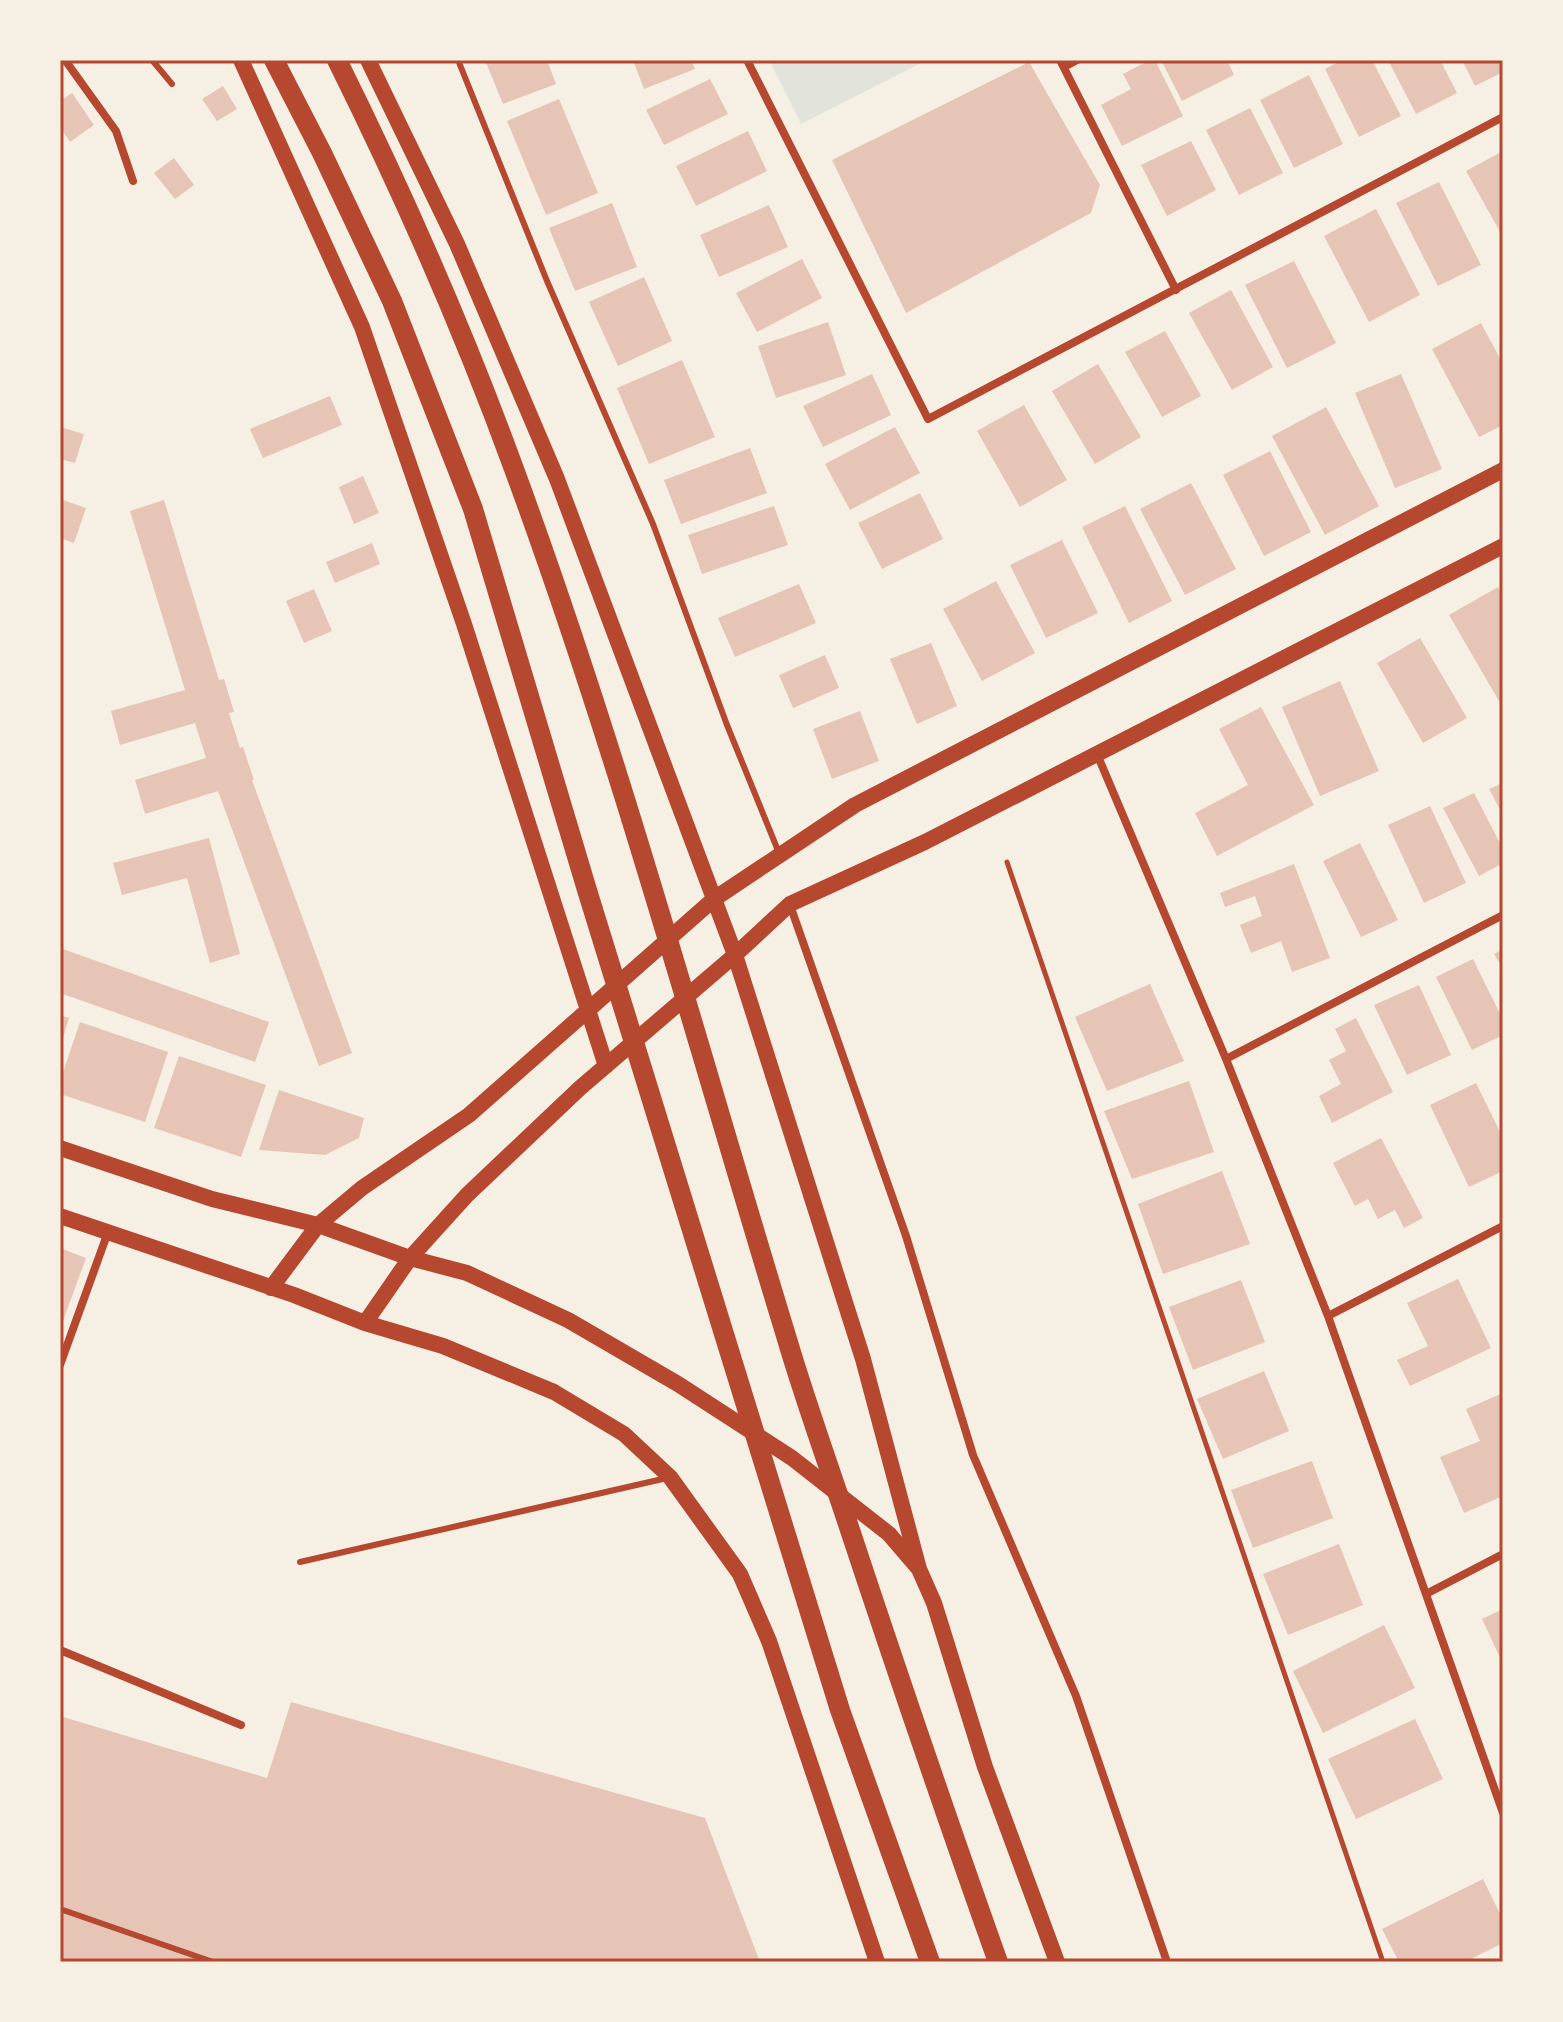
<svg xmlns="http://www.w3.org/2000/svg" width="1563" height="2022" font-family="Helvetica,sans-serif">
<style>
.green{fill:#e2e4dc}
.building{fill:#e6c5b7}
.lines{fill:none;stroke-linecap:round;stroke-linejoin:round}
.path{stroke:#b5482f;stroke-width:5}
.service{stroke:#b5482f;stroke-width:6}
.minor{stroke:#b5482f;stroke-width:8}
.secondary{stroke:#b5482f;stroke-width:16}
.primary{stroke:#b5482f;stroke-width:20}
.neatline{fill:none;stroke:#b5482f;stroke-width:3}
</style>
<rect width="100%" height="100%" fill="#f6efe4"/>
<path class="green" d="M 769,60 L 927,60 L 801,124 Z"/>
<path class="building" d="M 485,60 L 547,60 L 556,84 L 503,104 Z
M 633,60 L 691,60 L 695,69 L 644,89 Z
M 1150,60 L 1155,60 L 1183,116 L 1122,146 L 1101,105 L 1131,89 L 1123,74 Z
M 1161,60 L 1227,60 L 1234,75 L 1182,101 Z
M 1342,60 L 1372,60 L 1401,116 L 1359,137 L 1325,69 Z
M 1388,60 L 1440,60 L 1457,93 L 1416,114 Z
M 1462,60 L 1503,60 L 1503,72 L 1475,86 Z
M 1029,62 L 1100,185 L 1091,213 L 906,313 L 832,160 Z
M 1309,75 L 1343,144 L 1294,168 L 1260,100 Z
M 710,79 L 728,114 L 664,145 L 646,110 Z
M 223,86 L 237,109 L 217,121 L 202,99 Z
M 72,93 L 94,125 L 70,142 L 60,127 L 60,101 Z
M 559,99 L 598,193 L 546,215 L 507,121 Z
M 1250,108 L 1283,173 L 1239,195 L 1206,130 Z
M 748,131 L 767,171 L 696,206 L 676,166 Z
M 1191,141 L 1216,190 L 1167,216 L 1141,165 Z
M 1503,151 L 1503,237 L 1466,171 Z
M 174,158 L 194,185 L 175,199 L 154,173 Z
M 1439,182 L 1481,265 L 1438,286 L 1396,203 Z
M 612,203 L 637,267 L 575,291 L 549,228 Z
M 769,205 L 788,247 L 719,277 L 700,235 Z
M 1376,209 L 1420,295 L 1369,322 L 1324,236 Z
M 802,259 L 822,298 L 757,332 L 736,293 Z
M 1294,261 L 1336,343 L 1287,368 L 1245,285 Z
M 644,277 L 672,341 L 618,366 L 589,302 Z
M 1231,290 L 1273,367 L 1232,390 L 1189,313 Z
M 828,322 L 846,375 L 776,398 L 758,346 Z
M 1481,323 L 1503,364 L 1503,425 L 1479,437 L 1432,349 Z
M 1165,331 L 1201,396 L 1162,417 L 1125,352 Z
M 682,360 L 715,437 L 649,464 L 617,388 Z
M 1098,364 L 1141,437 L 1095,464 L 1052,391 Z
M 872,374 L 891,415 L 823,447 L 803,406 Z
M 1401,374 L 1442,469 L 1395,488 L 1355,393 Z
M 330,396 L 342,425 L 263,458 L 250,429 Z
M 1024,405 L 1067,480 L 1020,507 L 977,431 Z
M 1326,407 L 1379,506 L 1325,535 L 1272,436 Z
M 60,427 L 84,434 L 75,463 L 60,459 Z
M 895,427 L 920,473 L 850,510 L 825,464 Z
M 750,448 L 767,493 L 681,524 L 664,480 Z
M 1270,451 L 1311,532 L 1264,556 L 1223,475 Z
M 363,476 L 379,513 L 354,524 L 339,487 Z
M 1191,483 L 1236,569 L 1185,595 L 1140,509 Z
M 920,493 L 943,539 L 882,569 L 858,523 Z
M 60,499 L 86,508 L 74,543 L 60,538 Z
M 164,500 L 219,680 L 224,679 L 234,712 L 229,713 L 240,748 L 243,747 L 254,780 L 252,780 L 352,1053 L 319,1066 L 218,791 L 145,814 L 135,780 L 206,758 L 195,723 L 120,745 L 111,711 L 185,690 L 130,511 Z
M 774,506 L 788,545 L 702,574 L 688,535 Z
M 1125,506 L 1172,601 L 1129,623 L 1082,527 Z
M 1062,540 L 1098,613 L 1046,638 L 1010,565 Z
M 372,543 L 380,564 L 335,583 L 326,562 Z
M 996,581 L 1035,653 L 982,681 L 943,609 Z
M 799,584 L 816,623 L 735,657 L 718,618 Z
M 1498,587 L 1503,596 L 1503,708 L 1449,615 Z
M 314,589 L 332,631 L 304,643 L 286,601 Z
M 1420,638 L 1467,718 L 1423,743 L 1377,663 Z
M 931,643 L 957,706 L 917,724 L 890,659 Z
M 825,655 L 839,688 L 793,708 L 779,675 Z
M 1340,681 L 1379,771 L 1320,796 L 1282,707 Z
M 1261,707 L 1314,805 L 1217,856 L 1195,813 L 1248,785 L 1219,729 Z
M 860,711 L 879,761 L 832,779 L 813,729 Z
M 1503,783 L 1503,815 L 1489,789 Z
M 1474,793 L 1503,849 L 1503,863 L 1479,876 L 1443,808 Z
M 1430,806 L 1466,883 L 1424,903 L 1388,825 Z
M 209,838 L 240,954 L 210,963 L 187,878 L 122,895 L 113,863 Z
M 1360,843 L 1398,920 L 1361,937 L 1323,861 Z
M 1294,864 L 1330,958 L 1292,972 L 1281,941 L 1251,953 L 1240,925 L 1262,916 L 1255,896 L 1225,907 L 1220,893 Z
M 60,948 L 269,1022 L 255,1062 L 60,993 Z
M 1503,949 L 1503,969 L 1494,954 Z
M 1473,959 L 1503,1020 L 1503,1035 L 1472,1050 L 1436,977 Z
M 1150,984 L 1184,1061 L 1107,1091 L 1075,1017 Z
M 1419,985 L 1451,1055 L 1407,1075 L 1374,1005 Z
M 60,1015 L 69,1018 L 61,1044 L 60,1044 Z
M 1356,1018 L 1393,1092 L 1332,1123 L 1319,1096 L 1341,1084 L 1329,1060 L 1346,1051 L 1335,1029 Z
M 80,1022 L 168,1052 L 145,1122 L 60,1094 L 60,1081 Z
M 179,1056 L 266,1085 L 241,1157 L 154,1128 Z
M 1189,1081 L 1214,1152 L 1132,1179 L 1104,1111 Z
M 1476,1083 L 1503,1138 L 1503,1171 L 1469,1187 L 1430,1105 Z
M 279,1090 L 364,1118 L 359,1138 L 325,1155 L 259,1150 Z
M 1381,1138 L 1423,1218 L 1404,1228 L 1395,1210 L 1378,1219 L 1368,1199 L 1355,1206 L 1333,1163 Z
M 1222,1171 L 1250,1244 L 1163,1274 L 1138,1204 Z
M 60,1248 L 86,1258 L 60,1329 Z
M 1458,1279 L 1491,1348 L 1410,1386 L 1397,1360 L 1428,1346 L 1407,1303 Z
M 1241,1280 L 1265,1342 L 1193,1370 L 1169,1307 Z
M 1264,1371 L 1289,1431 L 1223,1459 L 1197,1399 Z
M 1503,1393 L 1503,1496 L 1464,1513 L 1440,1457 L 1480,1441 L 1466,1409 Z
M 1312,1461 L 1333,1518 L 1253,1548 L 1231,1490 Z
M 1339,1544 L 1363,1605 L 1288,1635 L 1263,1574 Z
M 1503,1609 L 1503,1664 L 1482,1619 Z
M 1384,1625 L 1415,1688 L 1323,1733 L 1293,1671 Z
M 291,1702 L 705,1818 L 760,1962 L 60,1962 L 60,1716 L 267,1778 Z
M 1415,1719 L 1443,1779 L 1356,1819 L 1328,1759 Z
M 1483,1879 L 1503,1920 L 1503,1943 L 1465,1962 L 1399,1962 L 1382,1929 Z"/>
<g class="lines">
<path class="path" d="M 1007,862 L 1383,1962"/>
<path class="service" d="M 152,60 L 172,84
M 458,60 L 547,281 L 653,524 L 727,725 L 779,853
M 300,1562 L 667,1478
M 60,1909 L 213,1962
M 248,1962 L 310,1962"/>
<path class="minor" d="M 65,60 L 116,131 L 133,181
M 747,60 L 928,419 L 1503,117
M 1060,60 L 1176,290
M 1064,67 L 1077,60
M 1097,754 L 1226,1059 L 1328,1316 L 1503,1813
M 790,905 L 906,1236 L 973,1455 L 1076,1696 L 1167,1962
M 1226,1059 L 1503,915
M 1328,1316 L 1503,1226
M 60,1365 L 108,1232
M 1426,1594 L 1503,1554
M 60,1650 L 241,1725"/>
<path class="secondary" d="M 241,60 L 362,327 L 464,624 L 606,1066
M 368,60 L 457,244 L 557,479 L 735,955 L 863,1359 L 919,1569
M 60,1148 L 212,1199 L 318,1225 L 410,1258 L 467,1273 L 568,1320 L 678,1384 L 792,1458 L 889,1534 L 919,1569 L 934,1603 L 985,1767 L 1057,1962
M 60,1216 L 294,1295 L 365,1323 L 443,1346 L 554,1392 L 624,1434 L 670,1477 L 740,1574 L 769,1641 L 877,1962
M 271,1288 L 318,1225 L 362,1188 L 469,1115 L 714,899 L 855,805 L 1503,470
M 365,1323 L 410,1258 L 467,1195 L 580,1088 L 735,955 L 790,904 L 925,842 L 1503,546"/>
<path class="primary" d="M 274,60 L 322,153 L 392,301 L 473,509 L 587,890 L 840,1710 L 930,1962
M 337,60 C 403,193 463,329 514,469 C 619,754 698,1048 787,1339 C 805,1400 827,1461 847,1521 C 896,1669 946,1816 998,1962"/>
</g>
<rect width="1563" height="2022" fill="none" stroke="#f6efe4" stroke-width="124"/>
<rect x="62" y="62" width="1439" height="1898" class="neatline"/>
</svg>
